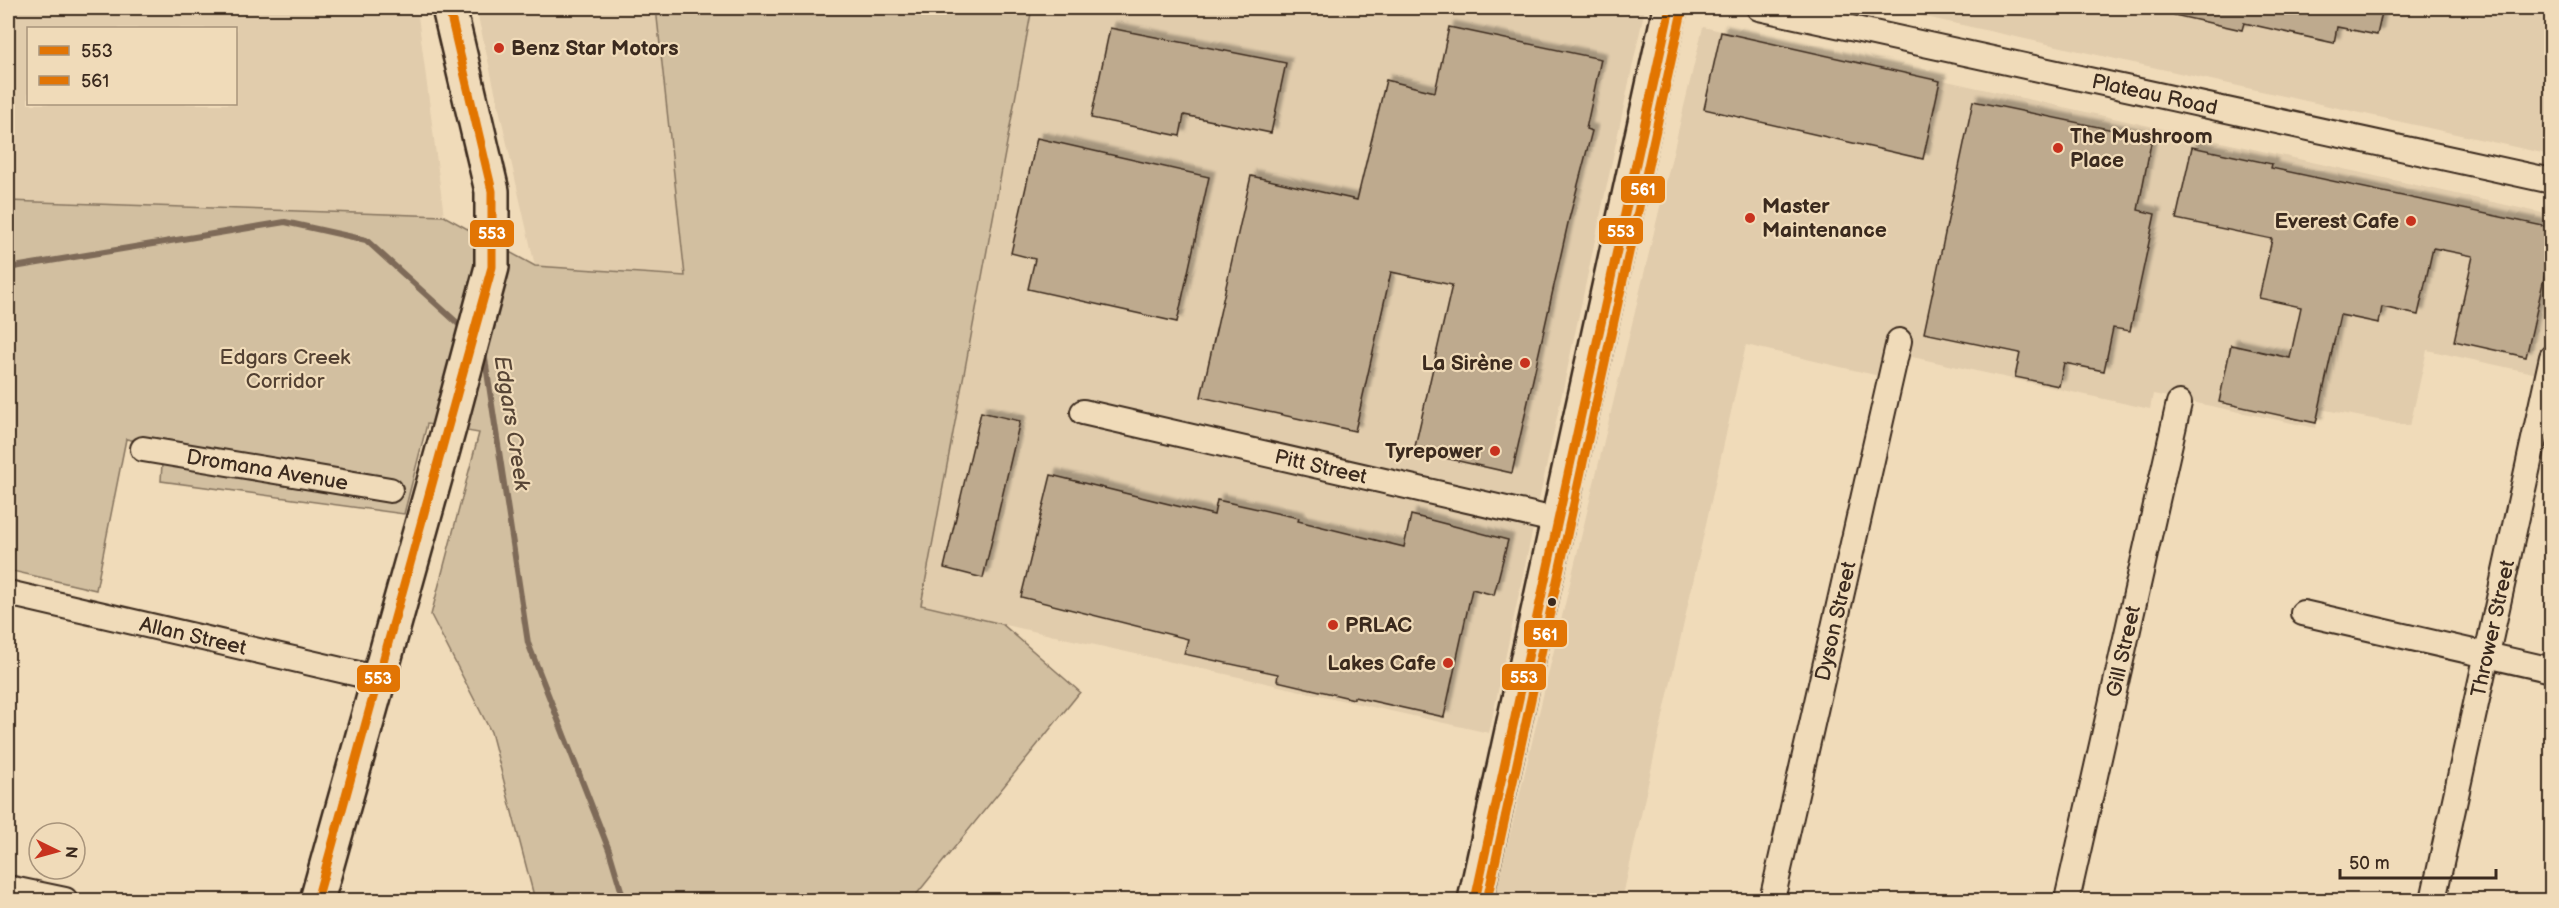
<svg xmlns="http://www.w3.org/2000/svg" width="2559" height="908" font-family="'Balsamiq Sans',sans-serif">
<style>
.built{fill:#e1ccac;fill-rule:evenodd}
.green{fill:#d2bfa0;stroke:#86745f;stroke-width:1.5}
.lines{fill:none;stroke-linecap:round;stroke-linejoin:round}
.stream{stroke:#7e6b58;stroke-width:6}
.building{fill:#beaa8e;stroke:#3b2a1e;stroke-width:1.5;filter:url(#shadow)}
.street-casing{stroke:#3b2a1e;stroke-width:28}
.secondary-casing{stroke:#3b2a1e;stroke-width:38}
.street{stroke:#f0dbb9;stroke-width:24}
.secondary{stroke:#f0dbb9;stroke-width:33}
.bus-1-casing{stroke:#f0dbb9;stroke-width:14}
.bus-2-casing{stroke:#f0dbb9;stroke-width:14}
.bus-1{stroke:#e27504;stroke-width:9}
.bus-2{stroke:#e27504;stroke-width:9}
.poi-dot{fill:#c8321e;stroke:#f0dbb9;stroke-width:2}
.bus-dot{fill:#3b2a1e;stroke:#f0dbb9;stroke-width:2}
.labels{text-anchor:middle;stroke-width:4.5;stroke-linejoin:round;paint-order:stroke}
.poi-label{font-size:21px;font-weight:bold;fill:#3b2a1e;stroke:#f0dbb9;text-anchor:start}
.street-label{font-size:21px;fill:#3b2a1e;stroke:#f0dbb9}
.park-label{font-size:21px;fill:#524032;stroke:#f0dbb9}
.water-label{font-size:22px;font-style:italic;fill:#574536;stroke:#f0dbb9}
.line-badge{stroke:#f0dbb9;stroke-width:2}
.badge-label{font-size:16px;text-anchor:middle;font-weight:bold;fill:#fff}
</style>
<defs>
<filter id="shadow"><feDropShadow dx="5.5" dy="-5.5" stdDeviation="1.5" flood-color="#0004"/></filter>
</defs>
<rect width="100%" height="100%" fill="#f0dbb9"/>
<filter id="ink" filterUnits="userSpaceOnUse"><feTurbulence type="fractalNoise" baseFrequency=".0167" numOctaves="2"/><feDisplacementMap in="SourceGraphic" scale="12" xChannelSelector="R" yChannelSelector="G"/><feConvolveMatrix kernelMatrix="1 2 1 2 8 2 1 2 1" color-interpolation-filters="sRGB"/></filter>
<g filter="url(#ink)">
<path class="built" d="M 8,8 L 417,8 L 444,216 L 8,201 ZM 28,28 L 236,28 L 236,104 L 28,104 Z
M 476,8 L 656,8 L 685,276 L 535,266 Z
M 1032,8 L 1645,8 L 1489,733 L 921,606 Z
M 1885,8 L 2551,8 L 2551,155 Z
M 1703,27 L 2551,215 L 2551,377 L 2427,350 L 2410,426 L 2320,409 L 2316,428 L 2153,394 L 2150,409 L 1885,351 L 1879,376 L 1746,345 L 1622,900 L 1510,900 L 1495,897 Z"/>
<path class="green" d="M 656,8 L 1032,8 L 921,605 L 1002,624 L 1080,692 L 912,900 L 535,900 L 491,732 L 431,615 L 479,433 L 427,424 L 404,514 L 161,481 L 163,446 L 126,439 L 96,590 L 8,570 L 8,201 L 444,216 L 535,266 L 685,276 Z"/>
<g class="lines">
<path class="stream" d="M 8,268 L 285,222 L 366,240 L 464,329
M 484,352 L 528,643 L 609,850 L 624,900"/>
</g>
<path class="building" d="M 2175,8 L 2383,8 L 2377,35 L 2337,27 L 2334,43 L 2244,23 L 2242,30 L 2174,15 Z
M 1449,27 L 1601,59 L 1586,129 L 1592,131 L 1568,223 L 1512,473 L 1414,451 L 1452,285 L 1391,272 L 1355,431 L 1201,397 L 1251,176 L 1357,200 L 1386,80 L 1435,92 Z
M 1110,28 L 1286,63 L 1271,133 L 1184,115 L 1180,136 L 1091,118 Z
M 1721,32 L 1940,81 L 1923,159 L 1704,109 Z
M 1973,101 L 2152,138 L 2138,210 L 2155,214 L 2130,331 L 2113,328 L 2104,371 L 2064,363 L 2059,386 L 2015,377 L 2020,353 L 1924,333 Z
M 1037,138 L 1209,177 L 1177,322 L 1028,289 L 1035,259 L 1011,253 Z
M 2192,147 L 2272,164 L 2271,168 L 2552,228 L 2552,243 L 2526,357 L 2454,341 L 2473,256 L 2433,248 L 2418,315 L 2382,307 L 2379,323 L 2340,315 L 2316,423 L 2219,402 L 2231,345 L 2290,358 L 2301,307 L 2259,298 L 2272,239 L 2176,219 Z
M 981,412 L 1020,421 L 983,578 L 944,568 Z
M 1051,475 L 1214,515 L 1217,500 L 1299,518 L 1298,521 L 1404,547 L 1411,515 L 1508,540 L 1494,595 L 1472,589 L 1444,717 L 1354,697 L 1354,699 L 1277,681 L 1278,674 L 1184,654 L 1188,639 L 1021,597 Z"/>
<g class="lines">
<g class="street-casing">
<g id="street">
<path id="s1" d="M 1759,8 L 2552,181"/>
<path id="s2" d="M 1083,412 L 1559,521"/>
<path id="s3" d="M 143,449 L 390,490"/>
<path id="s4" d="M 8,593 L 380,679"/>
<path d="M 2303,613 L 2552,670"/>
<path d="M 8,888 L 65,900"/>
<path id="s5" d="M 1772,900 L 1899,341"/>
<path id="s6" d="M 2067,900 L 2179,403"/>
<path id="s7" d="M 2433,900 L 2552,357"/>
</g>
</g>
<g class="secondary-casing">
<path id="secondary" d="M 317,900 L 449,428 L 492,267 L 492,191 L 449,8
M 1475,900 L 1670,8"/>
</g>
<use href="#street" class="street"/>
<use href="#secondary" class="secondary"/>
<g class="bus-1-casing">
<path id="bus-1" d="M 317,900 L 492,267 L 492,191 L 449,8
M 1475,900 L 1670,8"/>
</g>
<g class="bus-2-casing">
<path id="bus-2" d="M 1487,900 L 1682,11"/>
</g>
<use href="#bus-1" class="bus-1"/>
<use href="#bus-2" class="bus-2"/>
</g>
</g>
<g class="poi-dot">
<circle cx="499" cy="48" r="6"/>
<circle cx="2058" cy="148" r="6"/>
<circle cx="1750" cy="218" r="6"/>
<circle cx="2411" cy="221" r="6"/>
<circle cx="1525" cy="363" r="6"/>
<circle cx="1495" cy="451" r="6"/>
<circle cx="1333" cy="625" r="6"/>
<circle cx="1448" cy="663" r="6"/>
</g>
<circle class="bus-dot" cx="1552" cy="602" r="5"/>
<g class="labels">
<g class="poi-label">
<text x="511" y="55">Benz Star Motors</text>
<text x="2070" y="143">The Mushroom<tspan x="2070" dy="24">Place</tspan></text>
<text x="1762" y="213">Master<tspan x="1762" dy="24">Maintenance</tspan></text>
<text x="2399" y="228" text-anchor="end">Everest Cafe</text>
<text x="1513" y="370" text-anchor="end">La Sirène</text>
<text x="1483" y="458" text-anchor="end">Tyrepower</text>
<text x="1345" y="632">PRLAC</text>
<text x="1436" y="670" text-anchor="end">Lakes Cafe</text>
</g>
<g class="street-label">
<text dy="7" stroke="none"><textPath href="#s1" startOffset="405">Plateau Road</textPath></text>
<text dy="7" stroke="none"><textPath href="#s2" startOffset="244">Pitt Street</textPath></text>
<text dy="7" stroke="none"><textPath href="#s3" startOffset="126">Dromana Avenue</textPath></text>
<text dy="7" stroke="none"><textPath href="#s5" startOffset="286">Dyson Street</textPath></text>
<text dy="7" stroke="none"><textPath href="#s7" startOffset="278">Thrower Street</textPath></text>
<text dy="7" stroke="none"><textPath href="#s4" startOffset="190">Allan Street</textPath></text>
<text dy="7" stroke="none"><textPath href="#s6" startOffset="255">Gill Street</textPath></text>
</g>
<g class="park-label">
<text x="285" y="364">Edgars Creek<tspan x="285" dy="24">Corridor</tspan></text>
</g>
<g class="water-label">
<text transform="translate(513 423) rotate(81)" y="8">Edgars Creek</text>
</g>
</g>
<g class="line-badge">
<rect x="1620" y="175" width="46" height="29" rx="6" fill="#e27504"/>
<rect x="1598" y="217" width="46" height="28" rx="6" fill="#e27504"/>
<rect x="469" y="219" width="46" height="29" rx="6" fill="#e27504"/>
<rect x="1523" y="619" width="45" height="29" rx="6" fill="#e27504"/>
<rect x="1501" y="663" width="46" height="28" rx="6" fill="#e27504"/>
<rect x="356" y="664" width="45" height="29" rx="6" fill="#e27504"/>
</g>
<g class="badge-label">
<text x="1643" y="195">561</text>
<text x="1621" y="237">553</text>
<text x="492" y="239">553</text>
<text x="1545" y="640">561</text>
<text x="1524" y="683">553</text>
<text x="378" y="684">553</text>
</g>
<rect width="2559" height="908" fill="none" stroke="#f0dbb9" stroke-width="30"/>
<rect x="15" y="15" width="2529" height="878" fill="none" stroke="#3b2a1e" stroke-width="2" filter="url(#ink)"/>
<rect x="27" y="27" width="210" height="78" fill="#f0dbb9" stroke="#a8947b" stroke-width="1.5"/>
<rect x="39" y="46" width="30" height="9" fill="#e27504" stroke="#a8947b" stroke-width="1.5"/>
<text x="81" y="57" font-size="18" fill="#3b2a1e">553</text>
<rect x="39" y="76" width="30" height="9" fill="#e27504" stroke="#a8947b" stroke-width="1.5"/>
<text x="81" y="87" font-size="18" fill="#3b2a1e">561</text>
<g transform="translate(57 851) rotate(95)"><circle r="28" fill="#f0dbb9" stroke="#a8947b" stroke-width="1.5"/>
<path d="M0-4.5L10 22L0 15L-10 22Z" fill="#c8321e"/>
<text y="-9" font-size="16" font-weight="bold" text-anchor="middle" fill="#3b2a1e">N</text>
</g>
<path d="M2340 869v9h156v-9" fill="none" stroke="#3b2a1e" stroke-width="3"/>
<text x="2349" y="869" font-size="18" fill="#3b2a1e" stroke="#f0dbb9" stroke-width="4.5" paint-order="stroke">50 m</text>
</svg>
